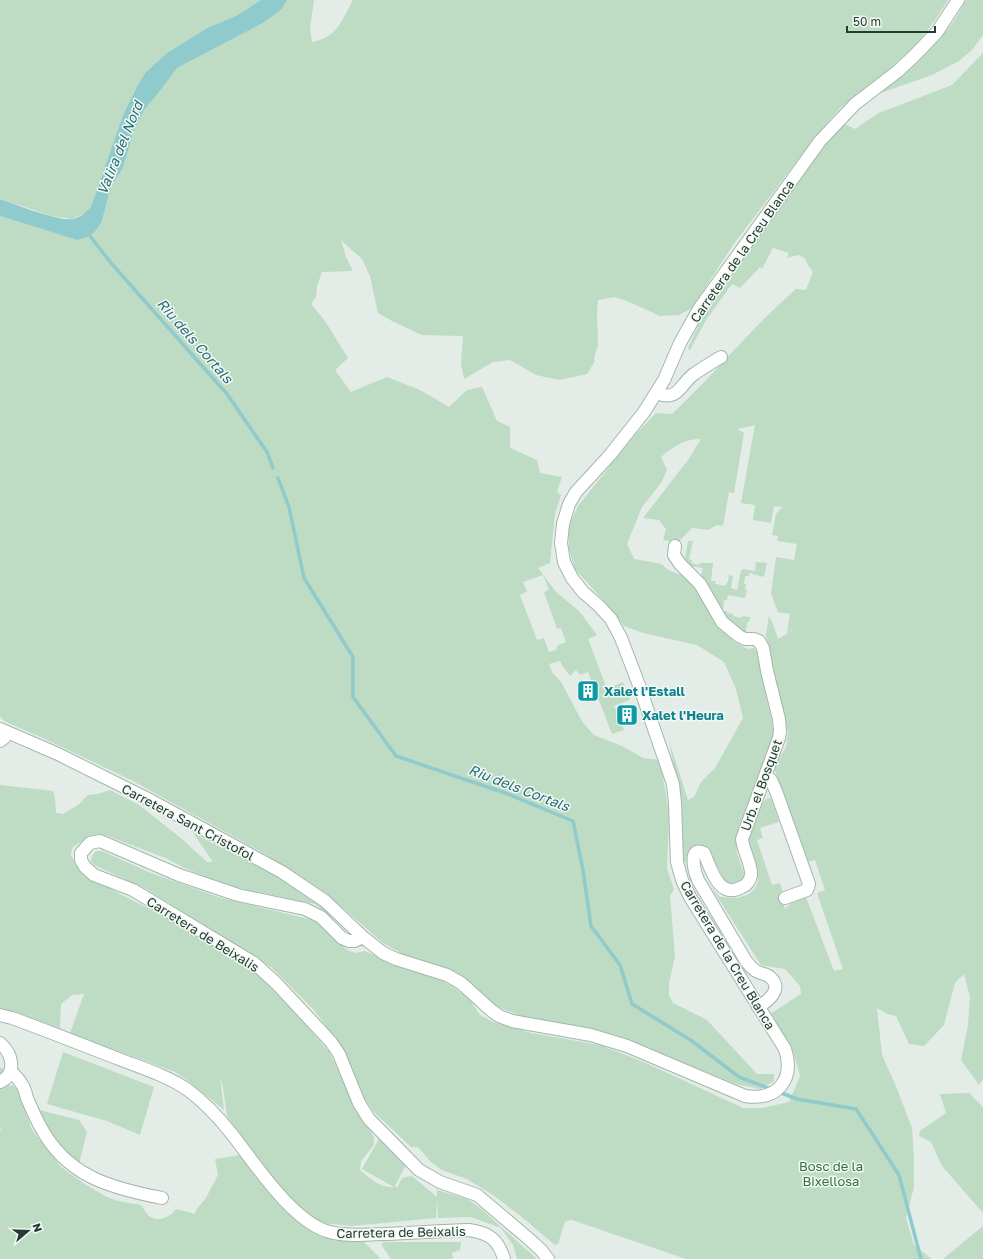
<svg xmlns="http://www.w3.org/2000/svg" width="983" height="1259" font-family="'Golos Text',sans-serif">
<style>
.green{fill:#bedbc3;fill-rule:evenodd}
.water{fill:#8fcacd}
.lines{fill:none;stroke-linecap:round;stroke-linejoin:round}
.stream{stroke:#8fcacd;stroke-width:3.5}
.street-casing{stroke:#a6b4ad;stroke-width:14}
.secondary-casing{stroke:#a2b7ae;stroke-width:14}
.street{stroke:#fff;stroke-width:12}
.secondary{stroke:#fff;stroke-width:12}
.labels{text-anchor:middle;stroke-width:3;stroke-linejoin:round;paint-order:stroke}
.street-label{font-size:13px;fill:#243c33;stroke:#f3f9f5}
.culture-label{font-size:13px;font-weight:bold;fill:#0d838f;stroke:#f3f9f5;text-anchor:start}
.park-label{font-size:13px;fill:#317043;stroke:#f3f9f5}
.water-label{font-size:14px;font-style:italic;fill:#226e74;stroke:#f3f9f5}
</style>
<rect width="100%" height="100%" fill="#e3ece7"/>
<path class="green" d="M 0,0 L 261,0 L 236,16 L 207,28 L 167,53 L 146,72 L 99,185 L 91,207 L 85,213 L 72,219 L 52,216 L 0,199 Z
M 287,0 L 314,0 L 310,29 L 312,42 C 337,38 342,20 353,0 L 948,0 L 933,23 L 915,46 L 871,85 L 840,108 L 809,145 L 733,245 L 692,308 L 679,315 L 660,316 L 627,301 L 614,297 L 598,300 L 597,314 L 598,345 L 594,358 L 595,361 L 587,374 L 559,380 L 536,375 L 510,360 L 493,362 L 464,379 L 461,364 L 463,336 L 422,335 L 390,320 L 378,313 L 370,276 L 362,259 L 341,240 L 346,257 L 353,271 L 322,272 L 317,286 L 316,297 L 311,304 L 325,321 L 348,358 L 335,370 L 351,392 L 387,377 L 420,390 L 449,407 L 467,390 L 482,387 L 497,421 L 510,427 L 510,448 L 537,460 L 540,473 L 562,477 L 557,492 L 561,495 L 555,513 L 550,563 L 538,568 L 556,592 L 579,611 L 597,635 L 588,639 L 607,689 L 623,682 L 630,700 L 614,706 L 624,730 L 612,734 L 588,672 L 580,675 L 576,670 L 570,676 L 562,665 L 560,661 L 549,664 L 552,672 L 561,682 L 583,723 L 594,735 L 624,747 L 643,758 L 659,760 L 663,777 L 669,813 L 667,869 L 674,889 L 670,896 L 675,956 L 669,984 L 669,995 L 673,1003 L 707,1020 L 757,1074 L 774,1074 L 774,1081 L 760,1089 L 736,1084 L 613,1034 L 523,1017 L 493,1005 L 383,943 L 326,893 L 265,854 L 131,780 L 45,739 L 4,721 L 0,716 L 0,216 L 77,240 L 102,221 L 111,186 L 123,168 L 133,133 L 144,110 L 177,68 L 263,23 L 282,9 ZM 543,575 L 549,590 L 544,592 L 557,629 L 561,628 L 566,642 L 558,645 L 556,650 L 549,652 L 544,638 L 537,640 L 520,595 L 527,592 L 523,582 Z
M 966,0 L 983,0 L 983,35 L 972,50 L 959,61 L 932,75 L 875,95 C 910,69 947,40 966,0 Z
M 983,53 L 983,1079 L 979,1085 L 961,1060 L 968,1025 L 970,997 L 964,974 L 955,983 L 944,1025 L 924,1046 L 909,1044 L 896,1016 L 887,1014 L 877,1008 L 882,1055 L 896,1086 L 912,1128 L 914,1159 L 914,1187 L 906,1218 L 914,1245 L 932,1259 L 686,1259 L 572,1220 L 565,1221 L 558,1244 L 555,1245 L 528,1222 L 493,1195 L 467,1179 L 442,1170 L 431,1162 L 418,1147 L 411,1147 L 374,1112 L 358,1090 L 333,1036 L 314,1010 L 271,967 L 146,889 L 96,866 L 91,862 L 92,856 L 96,851 L 102,851 L 151,873 L 221,898 L 313,920 L 325,928 L 347,950 L 355,953 L 365,951 L 404,969 L 433,976 L 452,986 L 470,1000 L 480,1015 L 493,1022 L 531,1033 L 600,1045 L 646,1063 L 743,1108 L 762,1108 L 789,1102 L 800,1076 L 793,1050 L 770,1014 L 801,994 L 800,986 L 785,969 L 761,965 L 711,887 L 720,897 L 738,898 L 749,894 L 755,888 L 758,882 L 758,873 L 747,843 L 763,802 L 766,799 L 771,798 L 779,822 L 760,828 L 763,838 L 757,840 L 772,885 L 780,883 L 783,893 L 780,894 L 785,909 L 792,902 L 806,897 L 834,971 L 843,969 L 817,893 L 825,890 L 815,860 L 808,862 L 774,768 L 786,747 L 788,732 L 766,635 L 769,616 L 773,624 L 778,639 L 798,627 L 787,633 L 790,614 L 778,612 L 771,594 L 776,557 L 794,560 L 797,544 L 777,541 L 778,536 L 772,535 L 776,514 L 784,505 L 782,507 L 774,506 L 771,523 L 753,520 L 755,505 L 741,503 L 755,425 L 737,429 L 744,433 L 734,493 L 729,492 L 723,526 L 717,525 L 708,530 L 692,528 L 678,542 L 663,540 L 666,529 L 659,520 L 643,518 L 688,460 L 701,439 C 684,439 674,446 661,457 L 667,470 L 661,483 L 642,507 L 627,544 L 634,559 L 662,564 L 668,570 L 687,577 L 705,598 L 734,642 L 748,649 L 754,648 L 757,652 L 774,732 L 772,741 L 754,786 L 736,842 L 737,853 L 744,873 C 743,882 734,886 726,883 L 708,849 L 691,850 L 686,862 L 682,861 L 680,811 L 675,773 L 669,741 L 688,800 L 694,797 L 701,782 L 715,768 L 743,718 L 736,689 L 724,662 L 697,645 L 643,633 L 624,626 L 613,611 L 575,569 L 569,549 L 569,526 L 578,506 L 634,436 L 656,413 L 672,414 C 715,374 752,327 796,289 L 806,290 L 813,272 L 808,265 L 805,258 L 798,255 L 787,258 L 789,253 L 773,248 L 762,269 L 760,267 L 740,288 L 732,284 L 706,320 L 690,350 L 688,348 L 700,322 L 803,172 L 843,123 L 855,129 L 879,113 L 952,85 Z
M 688,541 L 693,541 L 689,559 L 692,560 L 692,563 L 699,565 L 700,563 L 713,563 L 711,581 L 716,581 L 715,584 L 726,586 L 727,582 L 728,582 L 729,575 L 733,576 L 731,588 L 737,590 L 741,571 L 743,569 L 755,571 L 756,562 L 767,563 L 764,577 L 749,573 L 749,576 L 745,576 L 744,584 L 746,584 L 745,590 L 747,590 L 745,598 L 728,595 L 727,600 L 724,600 L 723,611 L 727,611 L 727,613 L 733,614 L 733,616 L 742,618 L 742,616 L 750,617 L 749,622 L 747,622 L 746,632 L 734,627 L 718,609 L 700,580 L 703,568 L 690,566 L 685,558 Z
M 0,785 L 53,791 L 55,798 L 56,813 L 63,814 L 78,805 L 88,795 L 98,794 L 110,790 L 139,805 L 182,839 L 207,862 L 213,862 L 193,833 L 270,873 L 311,897 L 320,904 L 335,920 L 315,904 L 231,886 L 214,880 L 182,867 L 168,859 L 105,835 C 90,835 84,839 72,848 L 71,856 L 78,867 L 93,880 L 161,915 L 218,947 L 257,974 L 293,1010 L 329,1052 L 355,1105 L 374,1137 L 373,1146 L 361,1161 L 360,1170 C 369,1178 382,1189 394,1187 L 362,1169 L 379,1139 L 406,1165 L 395,1186 L 397,1188 L 402,1178 L 412,1176 L 437,1197 L 437,1190 L 467,1199 L 480,1208 L 537,1259 L 517,1259 L 513,1245 L 501,1228 L 471,1217 L 438,1218 L 437,1199 L 436,1218 L 352,1226 L 323,1223 L 307,1214 L 284,1191 L 233,1125 L 227,1116 L 223,1087 L 220,1077 L 224,1110 L 186,1079 L 175,1072 L 70,1033 L 84,994 L 72,995 L 61,1004 L 60,1028 L 16,1012 L 0,1009 Z
M 63,1052 L 154,1087 L 140,1135 L 107,1121 L 47,1104 Z
M 0,1067 L 6,1071 L 10,1086 L 12,1085 L 17,1089 L 32,1130 L 61,1167 L 86,1185 L 107,1197 L 118,1201 L 141,1205 C 143,1208 146,1213 149,1216 C 158,1223 170,1217 176,1209 L 195,1214 L 196,1210 L 206,1198 L 218,1175 L 215,1159 L 241,1155 L 291,1214 L 355,1240 L 364,1242 L 381,1259 L 0,1259 L 0,1130 L 3,1132 L 0,1128 Z
M 969,1093 L 983,1107 L 983,1213 L 942,1166 L 931,1142 L 919,1136 L 920,1131 L 946,1113 L 940,1094 Z
M 39,1110 L 79,1120 L 87,1132 L 79,1164 C 62,1150 47,1131 39,1110 Z
M 983,1226 L 983,1259 L 943,1259 Z
M 383,1242 L 461,1242 L 460,1250 L 452,1253 L 453,1259 L 391,1259 L 382,1246 Z"/>
<path class="water" d="M 261,0 L 287,0 L 282,9 L 263,23 L 177,68 L 159,92 L 144,110 L 133,133 L 123,168 L 111,186 L 102,221 L 96,230 L 90,236 L 77,240 L 0,216 L 0,199 C 14,204 60,222 73,219 C 81,217 86,212 91,207 L 124,113 L 138,85 L 146,72 L 167,53 L 207,28 L 236,16 Z"/>
<g class="lines">
<path class="stream" d="M 90,236 L 111,263 L 227,394 L 267,452 L 273,468
M 278,478 L 289,507 L 304,578 L 353,657 L 353,697 L 396,756 L 508,794 L 573,821 L 583,870 L 591,926 L 620,965 L 632,1004 L 692,1041 L 739,1077 L 771,1089
M 779,1092 L 797,1099 L 856,1109 L 899,1175 L 921,1259"/>
<g class="street-casing">
<path id="street" d="M 656,393 C 679,402 679,385 694,374 C 703,368 712,362 721,357
M 675,546 L 674,555 L 680,564 L 700,584 L 722,622 L 739,636 L 745,639 L 754,639 L 759,641 L 763,648 L 767,671 L 779,719 L 780,731 L 779,738 L 742,839 C 743,851 752,864 751,875 C 750,881 747,885 742,887 C 719,900 711,869 704,853 C 687,845 695,873 698,880 L 746,961 C 750,966 753,970 758,972 C 762,974 767,974 770,977 C 784,989 768,1001 758,1007
M 0,741 L 4,738 L 7,732
M 765,776 L 771,780 L 776,791 L 809,884 L 807,890 L 785,898
M 0,1043 C 13,1054 17,1074 0,1082
M 11,1072 C 16,1076 20,1081 23,1086 C 25,1090 26,1094 27,1098 C 31,1107 35,1117 40,1126 C 66,1176 110,1188 162,1198"/>
</g>
<g class="secondary-casing">
<path id="secondary" d="M 0,729 L 58,754 L 148,799 L 282,872 L 325,901 L 363,937 L 383,953 L 396,959 L 447,975 L 461,983 L 492,1011 L 499,1016 L 512,1021 L 591,1035 L 627,1046 L 745,1096 C 777,1101 795,1080 785,1049 L 690,897 L 682,880 L 677,862 L 675,803 L 673,784 L 639,685 L 621,638 L 611,619 L 598,605 L 583,592 L 572,578 L 564,562 L 561,543 L 563,524 L 569,504 L 576,492 L 610,455 L 644,412 L 664,380 L 680,343 L 699,309 L 820,141 L 855,104 L 898,71 L 914,56 L 937,32 L 958,0
M 363,937 L 354,941 L 349,941 L 342,938 L 321,917 L 305,909 L 238,895 L 179,875 L 100,841 L 90,843 L 81,853 L 81,860 L 85,867 L 94,875 L 133,890 L 254,963 L 276,983 L 331,1042 L 339,1054 L 359,1103 L 369,1119 L 419,1170 L 440,1182 L 477,1195 L 529,1239 L 541,1250 L 548,1259
M 0,1015 L 12,1018 C 48,1031 83,1045 119,1059 C 142,1068 168,1076 188,1090 C 204,1102 219,1118 231,1133 C 254,1162 293,1223 330,1232 C 347,1237 367,1234 384,1234 C 412,1233 440,1231 469,1230 C 489,1233 498,1239 504,1259"/>
</g>
<use href="#street" class="street"/>
<use href="#secondary" class="secondary"/>
</g>
<defs>
<g id="building-square" transform="scale(1.15)"><rect x="-9" y="-9" width="18" height="18" rx="4" fill="#0f9aa8" stroke="#f3f9f5"/><path d="M-4-6H4V6H1V3H-1V6H-4ZM-2.5-4.3h1.7v1.8h-1.7ZM.8-4.3h1.7v1.8H.8ZM-2.5-1h1.7V.8h-1.7ZM.8-1h1.7V.8H.8Z" fill="#fff"/></g>
</defs>
<g fill-rule="evenodd">
<use href="#building-square" x="588" y="691"/>
<use href="#building-square" x="627" y="715"/>
</g>
<g class="labels">
<g class="street-label">
<text transform="translate(742 251) rotate(-55)" y="5">Carretera de la Creu Blanca</text>
<text transform="translate(761 785) rotate(-70)" y="5">Urb. el Bosquet</text>
<text transform="translate(188 822) rotate(28)" y="5">Carretera Sant Cristofol</text>
<text transform="translate(203 934) rotate(32)" y="5">Carretera de Beixalis</text>
<text transform="translate(728 955) rotate(59)" y="5">Carretera de la Creu Blanca</text>
<text transform="translate(401 1232) rotate(-1)" y="5">Carretera de Beixalis</text>
</g>
<g class="culture-label">
<text x="604" y="696">Xalet l'Estall</text>
<text x="642" y="720">Xalet l'Heura</text>
</g>
<g class="park-label">
<text x="831" y="1171">Bosc de la<tspan x="831" dy="15">Bixellosa</tspan></text>
</g>
<g class="water-label">
<text transform="translate(120 148) rotate(-68)" y="5">Valira del Nord</text>
<text transform="translate(195 341) rotate(49)" y="5">Riu dels Cortals</text>
<text transform="translate(519 788) rotate(21)" y="5">Riu dels Cortals</text>
</g>
</g>
<g transform="translate(28 1231) rotate(71)" stroke="#f3f9f5" stroke-width="3" paint-order="stroke">
<path d="M0-3L7 15L0 10L-7 15Z" fill="#243c33"/>
<text y="-6" font-size="11" font-weight="bold" text-anchor="middle" fill="#243c33">N</text>
</g>
<path d="M847 26v6h88v-6" fill="none" stroke="#243c33" stroke-width="2"/>
<text x="853" y="26" font-size="12" fill="#243c33" stroke="#f3f9f5" stroke-width="3" paint-order="stroke">50 m</text>
</svg>
